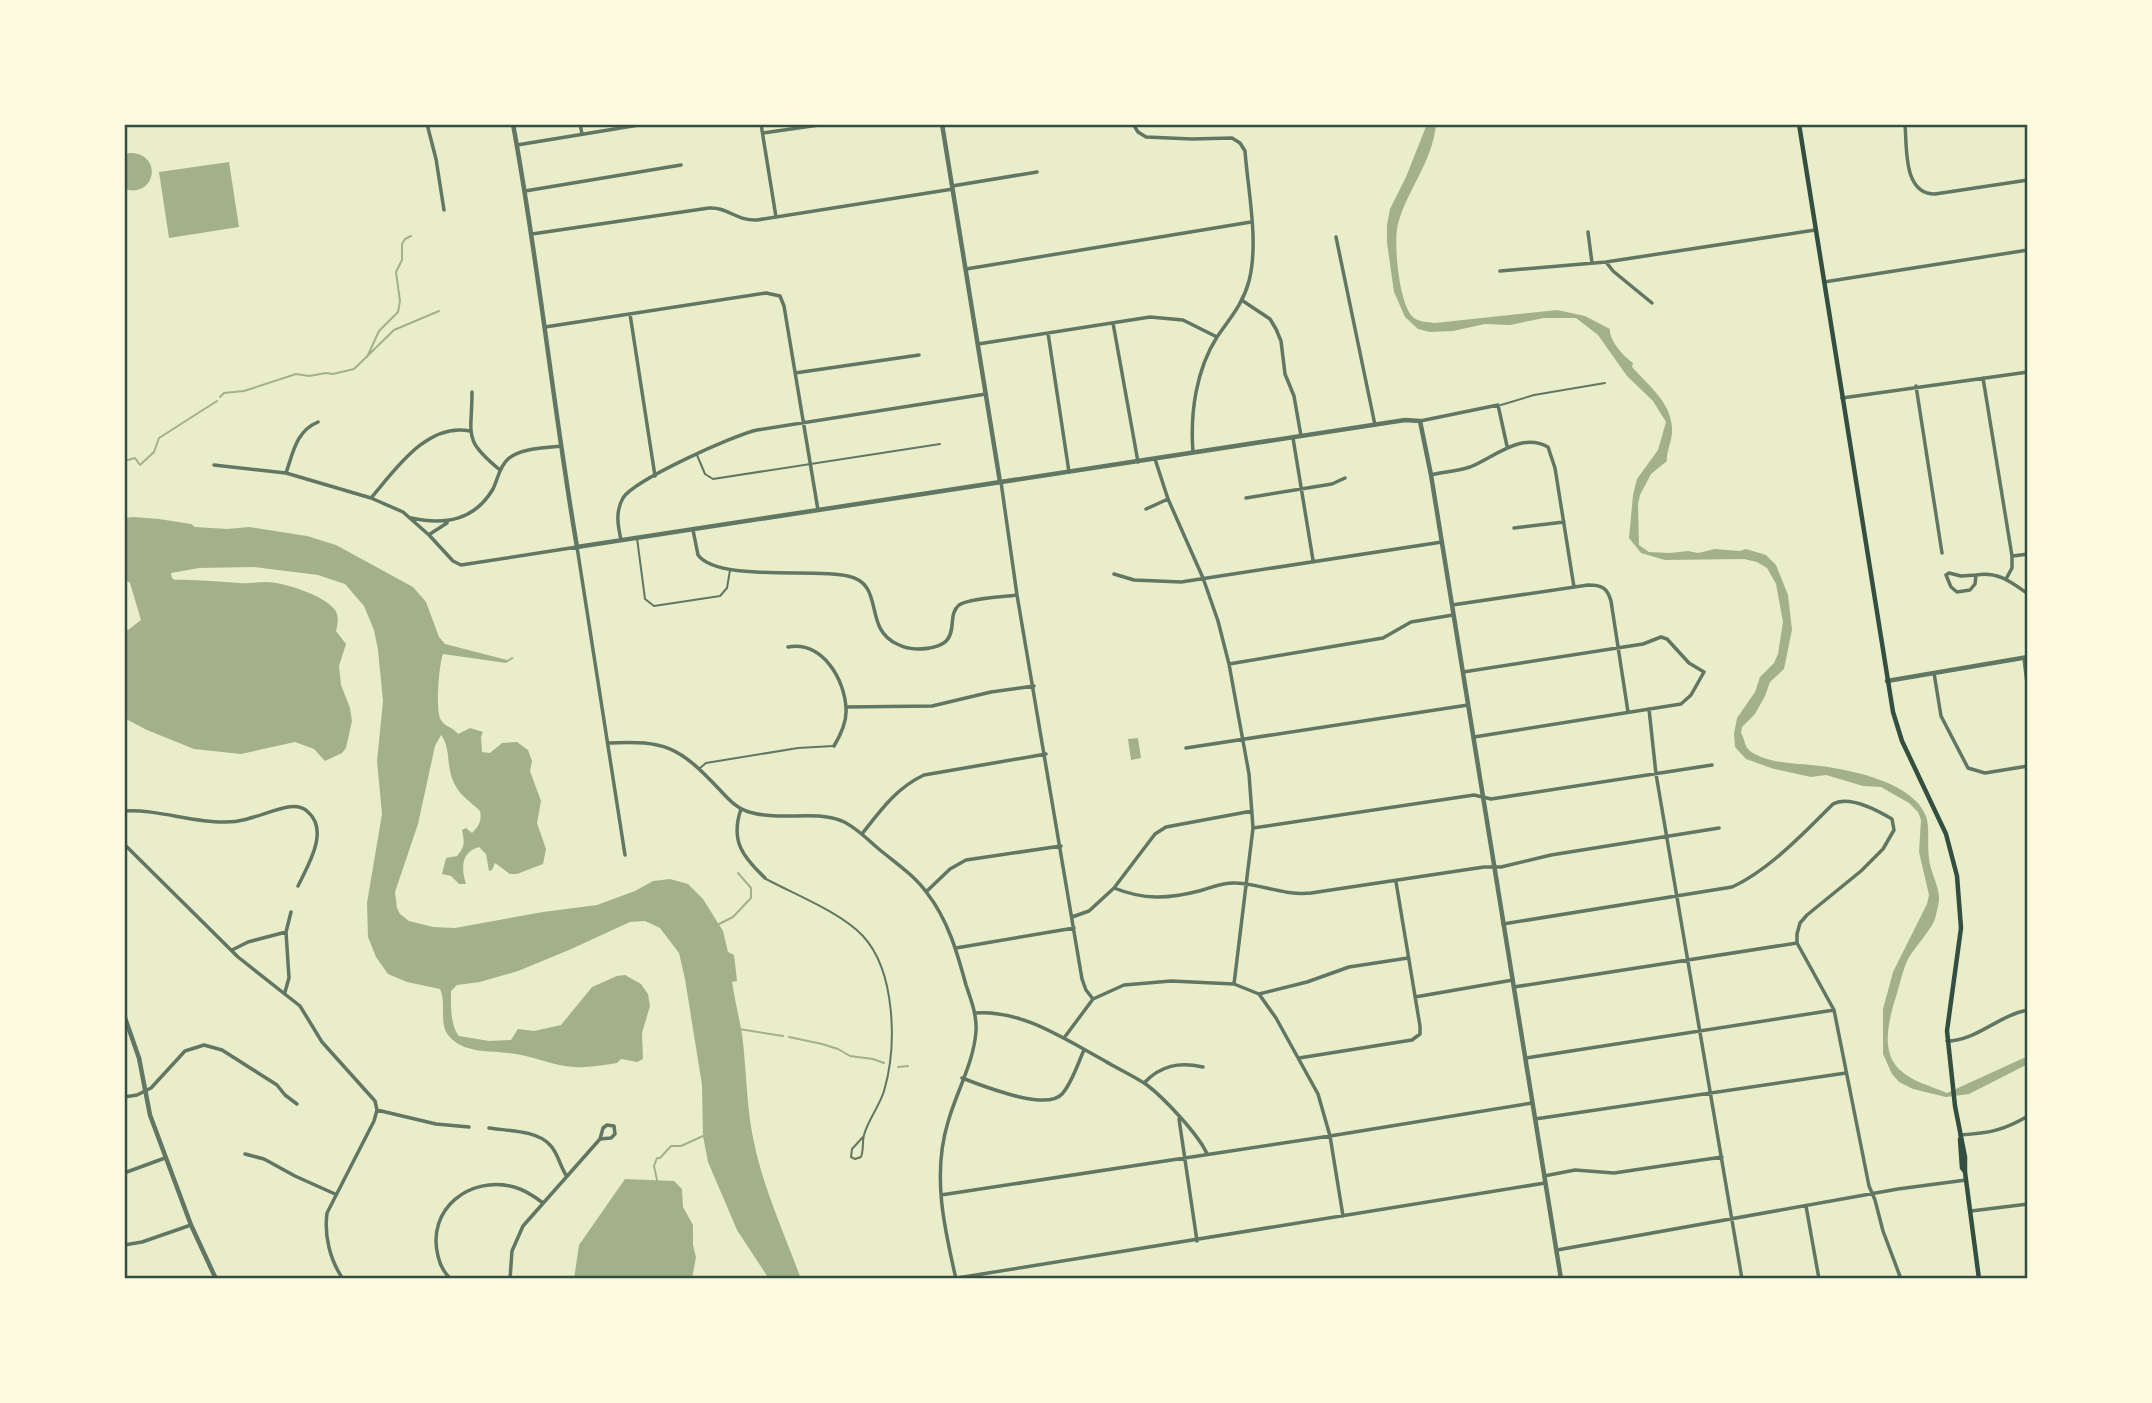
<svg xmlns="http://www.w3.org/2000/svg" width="2152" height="1403" font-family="'Nunito Sans',sans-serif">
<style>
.water{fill:#a3b18a}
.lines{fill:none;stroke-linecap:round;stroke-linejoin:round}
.stream{stroke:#a3b18a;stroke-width:2}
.service{stroke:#617663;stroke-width:2}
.minor{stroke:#617663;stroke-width:3.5}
.tertiary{stroke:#617663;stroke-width:4.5}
.secondary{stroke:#344e41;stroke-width:4.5}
.neatline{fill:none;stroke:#344e41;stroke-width:2.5}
</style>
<rect width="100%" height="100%" fill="#e9edc9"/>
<path class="water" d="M 1427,124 L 1436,124 C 1433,161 1407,190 1398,224 C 1393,241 1399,307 1414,318 C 1419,322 1428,322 1435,323 L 1557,310 L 1585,316 L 1610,329 C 1609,340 1622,355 1633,363 L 1632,367 C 1648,385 1671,402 1672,428 C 1673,440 1666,451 1667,461 L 1651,474 L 1640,495 L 1638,504 L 1639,545 L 1649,552 L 1670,553 L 1688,551 L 1698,553 L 1715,549 L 1740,551 L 1746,549 L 1766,555 L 1776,565 L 1788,595 L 1792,630 L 1784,669 L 1770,682 L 1765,696 L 1755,714 L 1742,727 L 1741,733 C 1745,739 1744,746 1750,751 C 1767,763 1791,763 1811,765 C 1843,768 1912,780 1926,816 C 1930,827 1927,845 1929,858 C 1930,872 1939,884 1939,899 C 1939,904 1936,914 1935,919 C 1932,928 1914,949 1908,959 C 1905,965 1903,972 1901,979 C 1895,1004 1875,1047 1900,1070 C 1913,1082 1931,1086 1947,1093 L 2028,1056 L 2028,1064 L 1969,1094 L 1946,1097 L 1913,1089 L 1899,1082 L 1892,1074 L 1883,1054 L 1883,1009 L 1893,972 L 1927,904 L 1929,895 L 1919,852 L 1921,820 L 1918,812 L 1909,803 L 1881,787 L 1863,786 L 1826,775 L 1811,777 L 1774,769 L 1746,759 L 1735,747 L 1734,734 L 1737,718 L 1755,692 L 1760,677 L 1774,663 L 1778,654 L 1783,622 L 1776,584 L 1767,568 L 1757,562 L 1744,559 L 1665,560 L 1641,553 L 1629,538 L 1633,495 L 1637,479 L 1658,450 L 1666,422 L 1653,401 L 1627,376 L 1598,335 L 1576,318 L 1544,318 L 1510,325 L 1485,324 L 1453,331 L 1430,332 L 1418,329 L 1405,317 L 1394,292 L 1387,243 L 1387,225 L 1390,209 L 1406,177 Z
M 129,153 C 163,152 157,199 124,189 L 124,155 Z
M 229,162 L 239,227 L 169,238 L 159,172 Z
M 133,517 L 159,519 L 191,524 L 195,527 L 227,529 L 249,527 L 307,536 L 336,545 L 413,587 L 426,602 L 439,637 L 445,644 L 507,660 L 512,657 L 514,658 L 506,663 L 443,654 C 439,664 435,713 441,720 C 445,727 453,727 458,734 L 470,728 L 483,732 L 481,737 L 482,752 L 490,753 L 502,743 L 517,742 L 528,750 L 532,761 L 530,771 L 541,801 L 537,823 L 546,849 L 543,864 L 517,874 L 510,874 L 495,863 L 492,870 L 489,871 L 486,854 L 479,847 C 461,852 461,868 466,884 L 459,884 L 451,876 L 442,874 L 446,858 L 457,856 C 466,845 464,842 462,830 L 466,828 L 472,833 C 479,826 482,821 480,811 C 471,802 460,796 454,783 C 446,768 451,747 441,735 L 435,746 L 418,824 L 395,892 L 397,908 L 400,914 L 409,921 L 433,927 L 455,928 L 543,912 L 597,905 L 635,891 L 653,881 L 670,879 L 688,884 L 703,899 L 723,931 L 728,952 L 734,955 L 737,981 L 732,982 C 735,1001 739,1017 742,1034 C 747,1072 746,1110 755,1147 C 765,1192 785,1235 801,1279 L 769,1279 L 737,1230 L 708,1162 L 703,1136 L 702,1085 L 685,979 L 679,953 L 660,928 L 645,921 L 630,922 L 569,950 L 518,971 L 480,982 L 457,985 L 451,991 C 451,1005 450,1025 459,1036 L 489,1041 L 511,1040 L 518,1029 L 534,1031 L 561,1025 L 592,987 L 617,976 L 625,975 L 641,984 L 648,994 L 650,1006 L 642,1033 L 643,1059 L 637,1062 L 621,1059 L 617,1063 C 602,1065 589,1068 574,1067 C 554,1066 536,1057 516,1054 C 495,1050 464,1055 449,1036 C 438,1024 447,1003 440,989 L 407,982 L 388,974 L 376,957 L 368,937 L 367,903 L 382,814 L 377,761 L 383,701 L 378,650 L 374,630 L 364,606 L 345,584 L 318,575 L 254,567 L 199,568 L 171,573 L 172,578 L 175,580 C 196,579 217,582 239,583 C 248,584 257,582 266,582 C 283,582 324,595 335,610 C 339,615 338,624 336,631 L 346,644 L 339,666 L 341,685 L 350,708 L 352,721 L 346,748 L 342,753 L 325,761 L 314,749 L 295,742 L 241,754 L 194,749 L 147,730 L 124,718 L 124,629 L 128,630 L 141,620 L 130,583 L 124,579 L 124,518 Z
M 1138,738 L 1141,758 L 1131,760 L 1128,739 Z
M 625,1179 L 674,1181 L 682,1189 L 683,1207 L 693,1225 L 693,1245 L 696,1257 L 692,1279 L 574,1279 L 579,1245 Z"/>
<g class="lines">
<path class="stream" d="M 367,357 L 379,331 L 398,312 L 400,301 L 396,272 L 402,260 L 402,244 L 405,239 L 411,236
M 220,397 L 224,393 L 244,391 L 296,374 L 309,376 L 326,373 L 333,374 L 354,369 L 394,330 L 439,311
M 124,461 L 135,458 L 140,465 L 154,452 L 159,438 L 217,401
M 719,924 L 733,917 L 751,898 L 751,888 L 738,873
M 739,1029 L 783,1036
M 789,1037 L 822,1044 L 838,1049 L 850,1056 L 873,1059 L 884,1063
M 898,1067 L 908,1066
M 657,1180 L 654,1166 L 657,1158 L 660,1158 L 671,1146 L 681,1146 L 703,1136"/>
<path class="service" d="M 1501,405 L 1534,395 L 1605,383
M 697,455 L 705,474 L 713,479 L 940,444
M 637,538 L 645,599 L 654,606 L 720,596 L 727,588 L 730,570
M 700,768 L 706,763 L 798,748 L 833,746
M 766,879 C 796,895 840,912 863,936 C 896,972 897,1047 884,1091 C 879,1107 868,1120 864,1135 C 862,1142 864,1149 861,1157 L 855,1159 L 851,1157 L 852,1149 L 863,1137"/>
<path class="minor" d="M 427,124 L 436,159 L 444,210
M 580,124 L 582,134
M 761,124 L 776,217
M 1133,124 L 1138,132 L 1146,137 L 1192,139 L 1232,138 L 1240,143 L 1245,151 C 1248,191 1259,242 1249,281 C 1243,304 1230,318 1217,337 C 1196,370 1190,413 1193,452
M 1905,124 C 1907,148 1903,194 1935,194 L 2028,180
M 763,133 L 826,124
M 517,145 L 645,124
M 952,186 L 1037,172
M 525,191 L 681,165
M 1588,232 L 1592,263
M 532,234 L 709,208 C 728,207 736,221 757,220 L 953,189
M 1336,237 L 1375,425
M 1606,262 L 1613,271 L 1652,303
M 966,269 L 1251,222
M 1500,271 L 1606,262 L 1815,230
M 1824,282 L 2028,250
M 1243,301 L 1270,319 L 1276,329 L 1281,341 L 1285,374 L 1294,396 L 1301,436
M 630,314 L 655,476
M 1113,323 L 1138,462
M 545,327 L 766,293 L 780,296 L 784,306 L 818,510
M 1048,333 L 1069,472
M 978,344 L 1150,317 L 1183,320 L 1217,337
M 795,373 L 919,355
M 1983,378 L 2012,556 L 2012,568 L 2006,579
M 1916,386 L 1942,553
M 472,392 C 472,436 462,439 500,470
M 1842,398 L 2028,372
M 1420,421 L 1498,405 L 1507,446
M 1293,438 L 1313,560
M 1155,459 L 1168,499 L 1203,578 L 1218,621 L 1229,664 L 1249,774 L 1253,828 L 1234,984
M 214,465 L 286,473 L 371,498 L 403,512 L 429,535 L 453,561 L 461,565 L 577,547 L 625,855
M 286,473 C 293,453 296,431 318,422
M 1431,475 C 1444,472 1458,471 1470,467 C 1495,457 1520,432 1548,447 L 1555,468 L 1574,587
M 1001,482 L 1017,595 L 1082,979 L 1086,990 L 1093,999
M 371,498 C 395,470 427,422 470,431
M 1246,498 L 1332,484 L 1345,478
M 1146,509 L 1168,499
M 411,518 C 445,525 474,521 493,489 C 498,479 499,467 508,459 C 520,448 545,448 561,446
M 1514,528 L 1564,522
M 693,530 L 698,555 C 718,582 814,568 848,576 C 886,584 862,628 897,644 C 903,647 910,649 917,649 C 968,648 943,618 959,605 C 969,598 1004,597 1017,595
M 430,534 L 447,523
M 621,540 C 618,526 615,512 623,498 C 634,480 734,435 757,430 L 986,394
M 2013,556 L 2028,554
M 1114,574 L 1134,580 L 1181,582 L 1442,542
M 1976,575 L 1961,576 L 1949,573 L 1946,575 L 1951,587 L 1957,592 L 1970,590 L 1975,584 L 1976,575 C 1998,571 2011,582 2028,594
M 1452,605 L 1588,585 C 1601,585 1607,587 1611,601 L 1628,712
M 788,647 C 823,641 845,680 846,709 C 847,722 840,736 834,746
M 2024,658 L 2028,692
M 1229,664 L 1383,638 L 1411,622 L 1453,615
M 1463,672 L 1643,644 L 1661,637 L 1667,639 L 1689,663 L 1704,672 L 1691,695 L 1681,704 L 1474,737
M 1934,673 L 1941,716 L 1968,768 L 1985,773 L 2028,766
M 846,707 L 932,706 L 991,692 L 1034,686
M 1649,709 L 1656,774 L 1742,1279
M 608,743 C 666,740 679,747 719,789 C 729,800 738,810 753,813 C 782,821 814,810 842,821 C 856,827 868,840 880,850 C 896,863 915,876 927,893 C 948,920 957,952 966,985 C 971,1000 977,1015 976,1031 C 974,1062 956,1093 948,1122 C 932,1174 944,1227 956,1279
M 1186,748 L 1468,705
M 741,809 C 730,841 743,857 765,878
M 124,811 C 159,809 192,823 226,822 C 248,822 267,811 288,807 C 295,806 303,807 308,812 C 330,831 307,867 298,886
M 1253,828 L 1474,795 L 1491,799 L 1712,765
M 862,834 C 880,811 896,788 924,775 L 1046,754
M 124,844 L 238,957 L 300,1006 L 322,1042 L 375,1101 L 377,1110 L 374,1121 L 327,1213 C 324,1236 330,1260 343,1279
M 1114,888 L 1155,834 L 1166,827 L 1252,811
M 927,891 L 950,869 L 966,860 L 1061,846
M 1072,917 L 1089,911 L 1114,888 C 1144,900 1168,899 1199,891 C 1210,888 1223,882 1236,883 C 1262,884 1284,896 1311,893 L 1484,867 L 1501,867 L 1551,855 L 1719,828
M 1503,924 L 1732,887 C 1768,871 1805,832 1833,804 C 1849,795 1877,810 1892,819 L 1894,830 L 1883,849 L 1861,871 L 1807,915 L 1800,923 L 1797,934 L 1797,943 L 1834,1010 L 1869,1186 L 1875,1200 L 1883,1231 L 1901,1279
M 956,948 L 1074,928
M 232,950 L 248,942 L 286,932
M 1514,987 L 1797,943
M 285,992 L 289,978 L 286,932 L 291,912
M 1259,994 L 1307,982 L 1349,967 L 1408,958
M 1415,997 L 1513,980
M 975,1013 C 1021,1009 1066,1040 1105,1061 C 1118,1069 1134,1076 1147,1085 C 1164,1098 1199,1135 1207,1154
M 1064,1038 L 1093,999 L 1124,985 L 1171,981 L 1234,984 L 1259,994 L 1276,1018 L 1318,1094 L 1330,1136 L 1343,1216
M 1947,1041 C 1976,1041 1999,1015 2028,1010
M 1299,1058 L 1412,1040 L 1420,1034 L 1420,1026 L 1396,882
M 1526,1058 L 1834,1010
M 962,1078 C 981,1085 1046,1112 1062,1094 C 1072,1083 1078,1063 1084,1050
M 1144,1083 C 1161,1065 1179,1062 1203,1067
M 124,1097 L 137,1095 L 151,1088 L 185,1051 L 204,1045 L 222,1050 L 277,1085 L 285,1095 L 297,1104
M 377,1110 L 436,1124 L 469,1127
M 1179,1119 L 1197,1241
M 1535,1119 L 1846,1073
M 607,1125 L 614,1126 L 615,1134 L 611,1138 L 600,1139 L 603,1128 Z
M 489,1128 C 508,1131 537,1130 550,1145 C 558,1153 560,1166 566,1175
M 1960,1135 C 1988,1133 2003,1131 2028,1116
M 245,1154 L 264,1159 L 295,1176 L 335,1194
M 124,1173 L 165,1158
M 1544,1176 L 1575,1170 L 1614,1173 L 1722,1157
M 941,1195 L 1330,1136 L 1532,1103
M 1806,1206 L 1819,1279
M 1971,1211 L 2028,1204
M 124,1245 L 142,1242 L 191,1225
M 1557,1250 L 1898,1189 L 1966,1180
M 451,1279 C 444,1273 440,1265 438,1256 C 426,1209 470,1175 514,1187 C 525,1190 534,1196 543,1203
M 510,1279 L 512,1251 L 523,1226 L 600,1139
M 951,1279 L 1545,1183"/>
<path class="tertiary" d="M 513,124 C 539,265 553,407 577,547 L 1405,420 L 1420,421 L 1431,475 L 1561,1279
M 942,124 L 1000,482
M 1887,681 L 2028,657
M 124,1015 L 139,1058 L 150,1115 L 191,1225 L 216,1279"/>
<path class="secondary" d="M 1799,124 L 1893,712 L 1902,741 L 1946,834 L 1957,876 L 1961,928 L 1947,1031 L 1955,1106 L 1965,1157 L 1965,1172 L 1979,1279
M 1960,1139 L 1962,1168 L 1965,1172"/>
</g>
<rect width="2152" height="1403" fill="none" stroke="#fefae0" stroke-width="252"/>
<rect x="126" y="126" width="1900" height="1151" class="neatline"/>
</svg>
